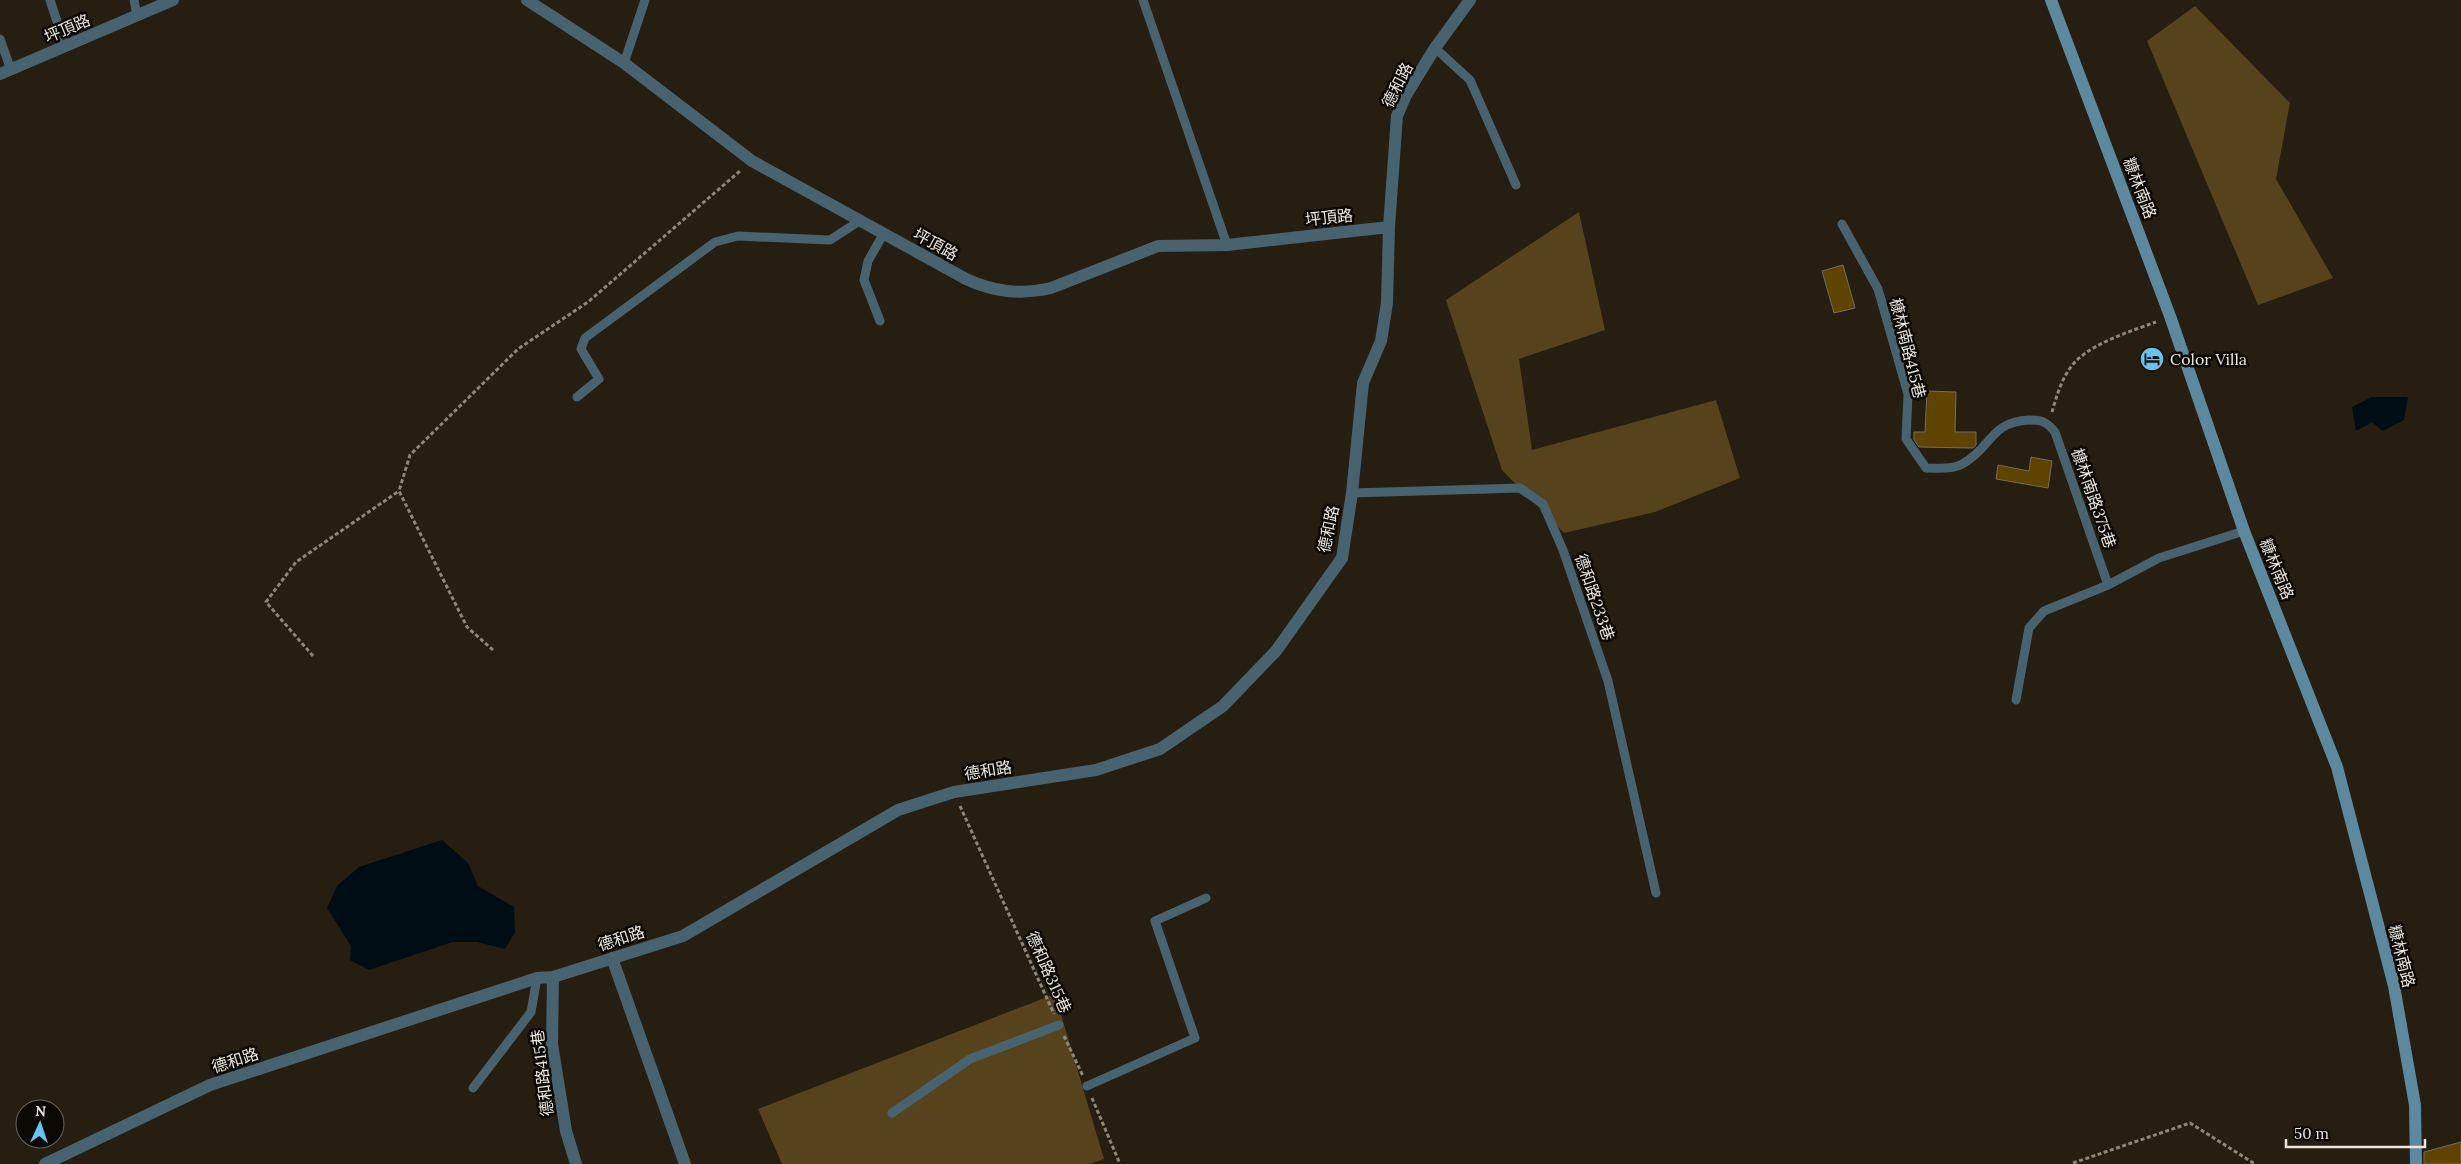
<svg xmlns="http://www.w3.org/2000/svg" width="2461" height="1164" font-family="Lora,'Noto Sans TC',serif">
<style>
.green{fill:#56431c}
.water{fill:#000d15}
.building{fill:#5f4400;stroke:#746c5d}
.lines{fill:none;stroke-linecap:round;stroke-linejoin:round}
.path{stroke:#8c877c;stroke-width:3;stroke-dasharray:4 2.5;stroke-linecap:butt}
.lane{stroke:#486370;stroke-width:9}
.street{stroke:#486370;stroke-width:12}
.secondary{stroke:#5d899e;stroke-width:12}
.labels{text-anchor:middle;stroke-width:5;stroke-linejoin:round;paint-order:stroke}
.street-label{font-size:16px;fill:#ebe7de;stroke:#0c0904}
.poi-label{font-size:16px;fill:#ebe7de;stroke:#0c0904;text-anchor:start}
</style>
<rect width="100%" height="100%" fill="#251e11"/>
<path class="green" d="M 2195,6 L 2290,103 L 2276,179 L 2333,278 L 2258,305 L 2147,41 Z
M 1579,212 L 1605,330 L 1519,359 L 1532,450 L 1716,400 L 1740,478 L 1655,512 L 1564,533 L 1502,470 L 1446,300 Z
M 1055,994 L 1104,1159 L 1090,1164 L 782,1164 L 758,1109 Z"/>
<path class="water" d="M 2372,397 L 2408,397 L 2404,420 L 2383,431 L 2372,422 L 2356,431 L 2352,407 Z
M 442,840 L 468,863 L 478,886 L 514,907 L 515,932 L 505,949 L 477,942 L 453,942 L 369,970 L 350,960 L 351,946 L 327,908 L 337,886 L 359,867 Z"/>
<path class="building" d="M 1843,265 L 1855,308 L 1834,313 L 1822,271 Z
M 1927,391 L 1956,392 L 1955,432 L 1976,432 L 1976,445 L 1973,448 L 1919,447 L 1914,440 L 1914,432 L 1925,432 Z
M 2031,457 L 2052,461 L 2048,488 L 1996,479 L 1998,465 L 2029,471 Z
M 2461,1142 L 2461,1164 L 2424,1164 L 2424,1152 Z"/>
<g class="lines">
<path class="path" d="M 2052,412 C 2057,395 2063,373 2077,360 C 2096,342 2131,331 2156,322
M 493,650 L 467,627 L 399,491 L 410,455 L 518,349 L 588,302 L 740,171
M 313,656 L 266,602 L 296,562 L 399,491
M 960,806 L 1054,1014
M 1064,1036 L 1083,1076
M 1092,1098 L 1120,1164
M 2073,1163 L 2190,1123 L 2255,1164"/>
<path class="lane" d="M 50,0 L 65,46
M 134,0 L 137,16
M 1143,0 L 1227,245
M 0,39 L 11,70
M 1435,48 L 1470,80 L 1516,185
M 624,63 L 645,0
M 1842,224 L 1878,289 L 1908,394 L 1906,439 L 1926,468 C 1939,468 1953,470 1964,463 C 1992,447 1990,422 2029,420 C 2042,420 2047,422 2055,432 L 2108,585
M 880,321 L 864,280 L 868,261 L 884,233
M 577,397 L 599,379 L 581,349 L 585,338 L 715,242 L 738,236 L 830,240 L 861,220
M 1352,493 L 1520,488 L 1543,504 L 1563,550 L 1608,681 L 1656,893
M 2016,700 L 2029,628 L 2044,611 L 2108,585 L 2159,558 L 2244,531
M 1087,1086 L 1195,1038 L 1155,921 L 1206,898
M 473,1088 L 531,1012 L 537,978
M 892,1113 L 970,1059 L 1059,1025"/>
<path class="street" d="M 527,0 L 624,63 L 752,161 L 966,279 C 994,292 1020,295 1051,288 L 1158,246 L 1227,245 L 1389,227
M 0,74 L 173,0
M 612,958 L 685,1164
M 553,977 L 552,1044 L 566,1131 L 576,1164
M 45,1164 L 210,1085 L 537,978 L 553,977 L 683,936 L 898,810 L 954,792 L 1096,770 L 1160,749 L 1223,706 L 1276,651 L 1342,558 L 1352,493 L 1363,383 L 1381,341 L 1387,303 L 1389,227 L 1397,116 L 1406,95 L 1435,48 L 1470,0"/>
<path class="secondary" d="M 2051,0 L 2170,316 L 2244,531 L 2337,767 L 2394,986 L 2415,1105 L 2416,1164"/>
</g>
<defs>
<g id="hotel-disc" transform="scale(1.25)"><circle r="9.5" fill="#65c5ee" stroke="#0c0904"/><path d="M-6-4.5h1.5V1H6V5H4.5V3h-9V5H-6ZM-4 0a1.8 1.8 0 1 1 3.6 0ZM.5 0V-2.5h3Q6-2.5 6 0Z" fill="#111"/></g>
</defs>
<g fill-rule="evenodd">
<use href="#hotel-disc" x="2152" y="359"/>
</g>
<g class="labels">
<g class="street-label">
<text transform="translate(67 28) rotate(-23)" y="6">坪頂路</text>
<text transform="translate(1397 85) rotate(-63)" y="6">德和路</text>
<text transform="translate(2140 188) rotate(69)" y="6">糠林南路</text>
<text transform="translate(1329 217) rotate(-6)" y="6">坪頂路</text>
<text transform="translate(936 244) rotate(29)" y="6">坪頂路</text>
<text transform="translate(1908 348) rotate(76)" y="6">槺林南路415巷</text>
<text transform="translate(2094 498) rotate(71)" y="6">槺林南路375巷</text>
<text transform="translate(1328 529) rotate(-78)" y="6">德和路</text>
<text transform="translate(2277 569) rotate(68)" y="6">糠林南路</text>
<text transform="translate(1595 597) rotate(71)" y="6">德和路233巷</text>
<text transform="translate(988 770) rotate(-9)" y="6">德和路</text>
<text transform="translate(621 938) rotate(-18)" y="6">德和路</text>
<text transform="translate(2402 956) rotate(76)" y="6">糠林南路</text>
<text transform="translate(1049 972) rotate(66)" y="6">德和路315巷</text>
<text transform="translate(235 1060) rotate(-18)" y="6">德和路</text>
<text transform="translate(542 1073) rotate(-97)" y="6">德和路415巷</text>
</g>
<g class="poi-label">
<text x="2170" y="365">Color Villa</text>
</g>
</g>
<g transform="translate(40 1124) rotate(3)"><circle r="24" fill="#0c0904" stroke="#65625b"/>
<path d="M0-4L9 19L0 12L-9 19Z" fill="#65c5ee"/>
<text y="-8" font-size="14" font-weight="bold" text-anchor="middle" fill="#ebe7de">N</text>
</g>
<path d="M2286 1139v8h139v-8" fill="none" stroke="#ebe7de" stroke-width="2.5"/>
<text x="2294" y="1139" font-size="15" fill="#ebe7de" stroke="#0c0904" stroke-width="4" paint-order="stroke">50 m</text>
</svg>
